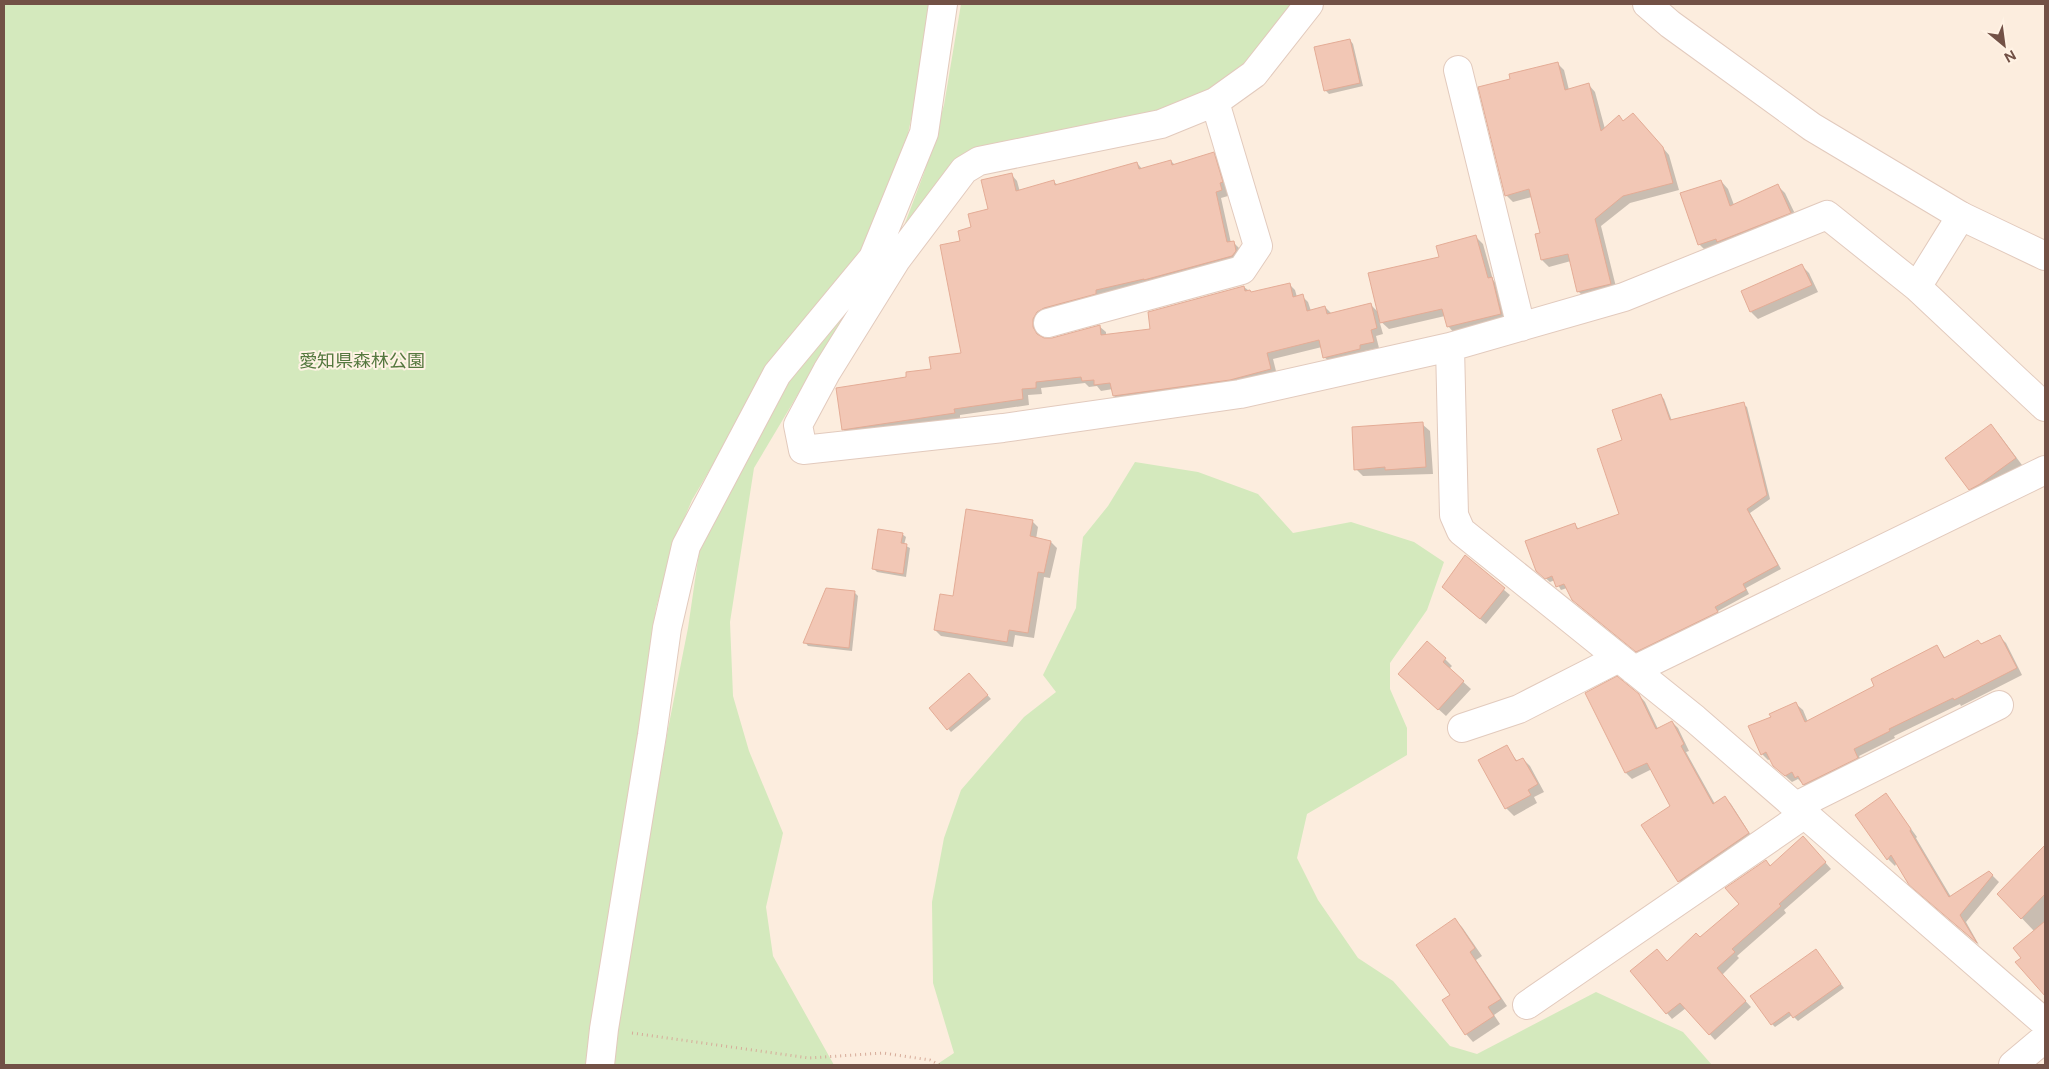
<svg xmlns="http://www.w3.org/2000/svg" width="2049" height="1069" font-family="Figtree,'Noto Sans JP',sans-serif">
<style>
.green{fill:#d4e9bd}
.shadow{fill:#0003}
.building{fill:#f2c7b5;stroke:#e4ac96}
.lines{fill:none;stroke-linecap:round;stroke-linejoin:round}
.minor-casing{stroke:#e2cabd;stroke-width:30}
.tertiary-casing{stroke:#e2cabd;stroke-width:30}
.path{stroke:#d6ab99;stroke-width:3;stroke-dasharray:1 4;stroke-linecap:butt}
.minor{stroke:#fff;stroke-width:28}
.tertiary{stroke:#fff;stroke-width:28}
.labels{text-anchor:middle;stroke-width:4;stroke-linejoin:round;paint-order:stroke}
.park-label{font-size:18px;fill:#55783f;stroke:#fff2e4}
</style>
<rect width="100%" height="100%" fill="#fcedde"/>
<path class="green" d="M 4,4 L 929,4 L 924,60 L 907,138 L 865,256 L 774,361 L 692,500 L 675,540 L 656,608 L 638,735 L 586,1065 L 4,1065 Z
M 961,4 L 1302,4 L 1274,42 L 1197,102 L 971,154 L 907,232 L 904,226 L 924,173 L 944,105 Z
M 857,306 L 813,369 L 754,468 L 730,622 L 733,696 L 749,751 L 783,833 L 766,907 L 773,956 L 834,1065 L 612,1065 L 621,1002 L 668,729 L 688,628 L 701,539 L 774,398 L 838,317 Z
M 1135,462 L 1198,472 L 1258,494 L 1293,533 L 1351,522 L 1414,542 L 1444,562 L 1427,610 L 1390,663 L 1390,689 L 1407,728 L 1407,755 L 1307,814 L 1297,858 L 1318,900 L 1358,958 L 1393,981 L 1450,1046 L 1477,1054 L 1596,992 L 1683,1032 L 1712,1065 L 936,1065 L 954,1053 L 933,983 L 932,902 L 944,838 L 961,790 L 1024,717 L 1056,692 L 1043,675 L 1076,608 L 1079,571 L 1083,537 L 1108,506 Z"/>
<path class="shadow" d="M 1350,40 L 1353,44 L 1363,86 L 1329,94 L 1325,90 Z
M 1557,63 L 1564,70 L 1569,90 L 1589,85 L 1595,92 L 1605,129 L 1624,122 L 1640,121 L 1669,155 L 1679,190 L 1630,203 L 1601,226 L 1617,291 L 1585,298 L 1578,291 L 1571,261 L 1549,267 L 1542,260 L 1542,234 L 1532,197 L 1513,202 L 1506,195 L 1512,80 Z
M 1213,154 L 1220,160 L 1228,188 L 1226,189 L 1228,196 L 1221,198 L 1231,243 L 1233,242 L 1239,248 L 1242,257 L 1038,326 L 1040,337 L 1052,339 L 1099,326 L 1106,332 L 1106,336 L 1152,330 L 1244,287 L 1252,293 L 1289,284 L 1295,290 L 1297,297 L 1302,296 L 1308,302 L 1311,311 L 1325,307 L 1332,314 L 1371,305 L 1379,313 L 1440,258 L 1476,237 L 1483,244 L 1493,280 L 1499,286 L 1507,321 L 1455,334 L 1448,326 L 1445,316 L 1389,329 L 1379,320 L 1383,334 L 1376,336 L 1379,348 L 1365,351 L 1366,355 L 1331,363 L 1324,357 L 1322,347 L 1273,359 L 1277,375 L 1120,402 L 1114,396 L 1113,389 L 1101,391 L 1097,386 L 1089,387 L 1085,383 L 1041,388 L 1042,394 L 1028,395 L 1029,405 L 960,415 L 960,419 L 849,436 L 843,429 L 907,378 L 932,370 L 962,354 L 962,242 L 989,210 L 1011,174 L 1017,181 L 1020,192 L 1054,182 L 1058,185 L 1137,163 L 1143,170 L 1171,161 L 1175,165 Z
M 1721,181 L 1728,189 L 1734,205 L 1778,186 L 1785,193 L 1798,220 L 1706,251 L 1699,244 Z
M 1802,266 L 1809,273 L 1818,292 L 1758,319 L 1751,312 Z
M 1660,395 L 1664,399 L 1672,421 L 1743,404 L 1747,407 L 1770,499 L 1750,513 L 1781,569 L 1746,588 L 1749,594 L 1718,611 L 1720,616 L 1641,655 L 1577,604 L 1567,588 L 1561,590 L 1555,580 L 1550,582 L 1542,575 L 1574,524 L 1579,529 L 1620,515 L 1624,441 Z
M 1422,424 L 1430,431 L 1433,474 L 1363,476 L 1356,469 Z
M 1998,433 L 2022,465 L 1987,491 L 1977,496 L 1970,489 Z
M 1032,521 L 1038,527 L 1036,539 L 1051,542 L 1057,548 L 1050,578 L 1044,577 L 1034,638 L 1015,635 L 1013,647 L 941,636 L 935,630 L 954,598 Z
M 902,534 L 906,537 L 904,545 L 910,548 L 906,577 L 877,572 L 873,568 Z
M 1465,557 L 1510,595 L 1486,624 L 1449,593 L 1453,575 L 1452,573 Z
M 854,592 L 858,596 L 852,651 L 808,646 L 805,642 Z
M 1999,636 L 2006,643 L 2022,675 L 1961,706 L 1960,704 L 1894,736 L 1895,738 L 1859,756 L 1863,764 L 1810,791 L 1798,779 L 1792,782 L 1781,772 L 1771,759 L 1768,760 L 1762,754 L 1773,717 L 1796,704 L 1803,710 L 1808,722 L 1876,686 L 1937,647 L 1946,659 Z
M 1445,659 L 1452,666 L 1449,669 L 1471,689 L 1446,716 L 1407,681 Z
M 972,678 L 991,699 L 951,732 L 930,708 Z
M 1639,695 L 1645,702 L 1658,729 L 1672,722 L 1678,728 L 1689,751 L 1686,752 L 1715,804 L 1725,798 L 1731,804 L 1754,840 L 1686,887 L 1679,881 L 1643,825 L 1672,806 L 1652,769 L 1632,779 L 1626,773 Z
M 1506,747 L 1518,762 L 1523,759 L 1530,766 L 1544,792 L 1534,797 L 1537,803 L 1514,816 L 1506,808 L 1480,760 Z
M 1886,795 L 1917,837 L 1916,838 L 1951,897 L 1989,872 L 1999,882 L 1966,922 L 1979,945 L 1918,891 L 1897,862 L 1895,866 L 1888,859 L 1857,815 Z
M 1809,844 L 1831,869 L 1784,910 L 1786,913 L 1737,956 L 1739,958 L 1722,975 L 1751,1007 L 1715,1040 L 1686,1008 L 1672,1019 L 1632,972 L 1667,962 L 1700,939 L 1741,904 L 1766,861 L 1771,866 Z
M 2039,853 L 2045,859 L 2045,994 L 2040,988 L 2023,958 L 2035,932 L 1999,894 Z
M 1455,920 L 1462,927 L 1482,956 L 1476,960 L 1507,1006 L 1494,1015 L 1500,1024 L 1473,1042 L 1466,1034 L 1452,995 Z
M 1816,951 L 1844,988 L 1798,1021 L 1792,1015 L 1775,1027 L 1772,1024 Z"/>
<path class="building" d="M 1350,39 L 1360,83 L 1324,91 L 1314,47 Z
M 1558,62 L 1565,90 L 1589,83 L 1601,131 L 1619,115 L 1623,121 L 1633,113 L 1663,147 L 1673,183 L 1623,196 L 1595,219 L 1611,284 L 1577,292 L 1568,254 L 1541,260 L 1535,234 L 1540,233 L 1529,189 L 1505,196 L 1478,87 L 1510,79 L 1509,74 Z
M 1214,152 L 1223,182 L 1220,183 L 1222,190 L 1216,192 L 1227,242 L 1234,241 L 1236,251 L 1232,256 L 1144,280 L 1144,279 L 1096,290 L 1096,294 L 1044,308 L 1037,312 L 1033,319 L 1033,327 L 1037,334 L 1044,338 L 1052,338 L 1100,325 L 1101,335 L 1150,329 L 1148,312 L 1244,286 L 1245,291 L 1250,290 L 1251,292 L 1290,283 L 1293,297 L 1303,294 L 1307,311 L 1325,306 L 1327,314 L 1371,303 L 1377,328 L 1371,330 L 1374,342 L 1360,345 L 1360,349 L 1323,358 L 1319,340 L 1267,353 L 1271,369 L 1230,380 L 1113,396 L 1110,383 L 1094,385 L 1094,380 L 1082,381 L 1081,377 L 1036,382 L 1036,388 L 1022,389 L 1023,399 L 954,409 L 955,413 L 842,430 L 836,388 L 906,377 L 906,372 L 931,369 L 929,357 L 961,353 L 940,245 L 960,241 L 958,231 L 971,227 L 968,214 L 988,209 L 981,180 L 1012,173 L 1016,191 L 1054,180 L 1055,185 L 1137,162 L 1139,169 L 1171,160 L 1172,165 Z
M 1721,180 L 1730,206 L 1778,184 L 1791,213 L 1717,242 L 1716,239 L 1698,245 L 1680,193 Z
M 1476,235 L 1488,278 L 1492,277 L 1501,314 L 1447,327 L 1442,309 L 1380,323 L 1368,273 L 1439,257 L 1436,246 Z
M 1802,264 L 1812,285 L 1750,312 L 1741,291 Z
M 1661,394 L 1670,420 L 1744,402 L 1767,495 L 1747,509 L 1778,565 L 1743,584 L 1746,590 L 1715,607 L 1718,612 L 1636,652 L 1572,600 L 1564,584 L 1556,587 L 1552,576 L 1545,579 L 1536,571 L 1525,541 L 1575,523 L 1577,529 L 1619,514 L 1597,449 L 1622,440 L 1612,410 Z
M 1423,422 L 1426,467 L 1385,470 L 1385,467 L 1354,470 L 1352,427 Z
M 1991,424 L 2016,458 L 1980,484 L 1969,490 L 1945,458 Z
M 966,509 L 1033,520 L 1030,536 L 1051,541 L 1044,573 L 1038,572 L 1028,633 L 1009,630 L 1007,642 L 934,630 L 940,594 L 953,596 Z
M 878,529 L 903,533 L 901,543 L 907,544 L 903,574 L 872,569 Z
M 1465,555 L 1505,588 L 1480,619 L 1442,587 Z
M 826,588 L 855,591 L 849,648 L 803,643 Z
M 2000,635 L 2017,668 L 1954,700 L 1953,698 L 1889,729 L 1890,731 L 1854,749 L 1858,758 L 1803,785 L 1798,776 L 1795,778 L 1792,772 L 1785,776 L 1773,766 L 1766,752 L 1761,755 L 1748,726 L 1771,717 L 1769,714 L 1796,702 L 1805,722 L 1874,686 L 1871,679 L 1937,645 L 1944,658 L 1978,640 L 1981,644 Z
M 1427,641 L 1446,658 L 1443,662 L 1464,681 L 1438,710 L 1398,674 Z
M 969,673 L 988,695 L 947,730 L 929,708 Z
M 1617,676 L 1639,694 L 1656,729 L 1672,721 L 1684,744 L 1681,746 L 1713,804 L 1725,796 L 1749,833 L 1678,882 L 1641,825 L 1670,806 L 1647,763 L 1625,773 L 1585,693 Z
M 1507,745 L 1516,761 L 1523,758 L 1538,784 L 1528,790 L 1531,795 L 1505,809 L 1478,760 Z
M 1886,793 L 1911,829 L 1910,831 L 1949,897 L 1989,871 L 1993,875 L 1960,915 L 1977,943 L 1909,885 L 1891,855 L 1887,860 L 1855,815 Z
M 1803,836 L 1826,862 L 1779,904 L 1781,906 L 1732,949 L 1735,952 L 1717,968 L 1746,1001 L 1709,1035 L 1680,1003 L 1666,1014 L 1630,971 L 1657,949 L 1667,961 L 1696,933 L 1700,937 L 1739,904 L 1725,888 L 1766,860 L 1770,866 Z
M 2045,845 L 2045,894 L 2021,919 L 1997,894 Z
M 1455,918 L 1475,948 L 1470,952 L 1501,999 L 1488,1007 L 1494,1016 L 1465,1035 L 1442,1000 L 1450,995 L 1416,945 Z
M 2045,921 L 2045,996 L 2015,962 L 2021,958 L 2013,948 Z
M 1816,949 L 1841,984 L 1793,1018 L 1789,1012 L 1771,1025 L 1750,996 Z"/>
<g class="lines">
<g class="minor-casing">
<path id="minor" d="M 1309,4 L 1254,74 L 1215,102 L 1161,124 L 979,161 L 964,170 L 896,260 L 827,371 L 798,425 L 803,450 L 1003,428 L 1240,394 L 1450,347 L 1624,297 L 1827,215 L 1917,287
M 1458,70 L 1521,327
M 1961,216 L 1917,287 L 2045,407
M 1048,323 L 1242,270 L 1258,246 L 1215,102
M 1450,347 L 1454,515 L 1461,531 L 1695,719 L 2045,1023
M 1634,670 L 2045,470
M 1462,728 L 1519,709 L 1619,658
M 1796,806 L 1999,705
M 1527,1005 L 1805,814
M 600,1065 L 604,1029 L 652,735 L 667,628 L 686,546 L 777,374 L 873,258 L 924,133 L 943,4
M 2013,1065 L 2045,1038"/>
</g>
<g class="tertiary-casing">
<path id="tertiary" d="M 1647,4 L 1670,24 L 1812,127 L 1961,216 L 2045,256"/>
</g>
<path class="path" d="M 632,1033 L 809,1058 L 883,1053 L 930,1060 L 940,1065"/>
<use href="#minor" class="minor"/>
<use href="#tertiary" class="tertiary"/>
</g>
<g class="labels">
<g class="park-label">
<text x="362" y="367">愛知県森林公園</text>
</g>
</g>
<rect width="2049" height="1069" fill="none" stroke="#725146" stroke-width="10"/>
<g transform="translate(2004 45) rotate(151)" stroke="#fff2e4" stroke-width="4" paint-order="stroke">
<path d="M0-4L9 19L0 12L-9 19Z" fill="#725146"/>
<text y="-8" font-size="14" font-weight="bold" text-anchor="middle" fill="#725146">N</text>
</g>
</svg>
